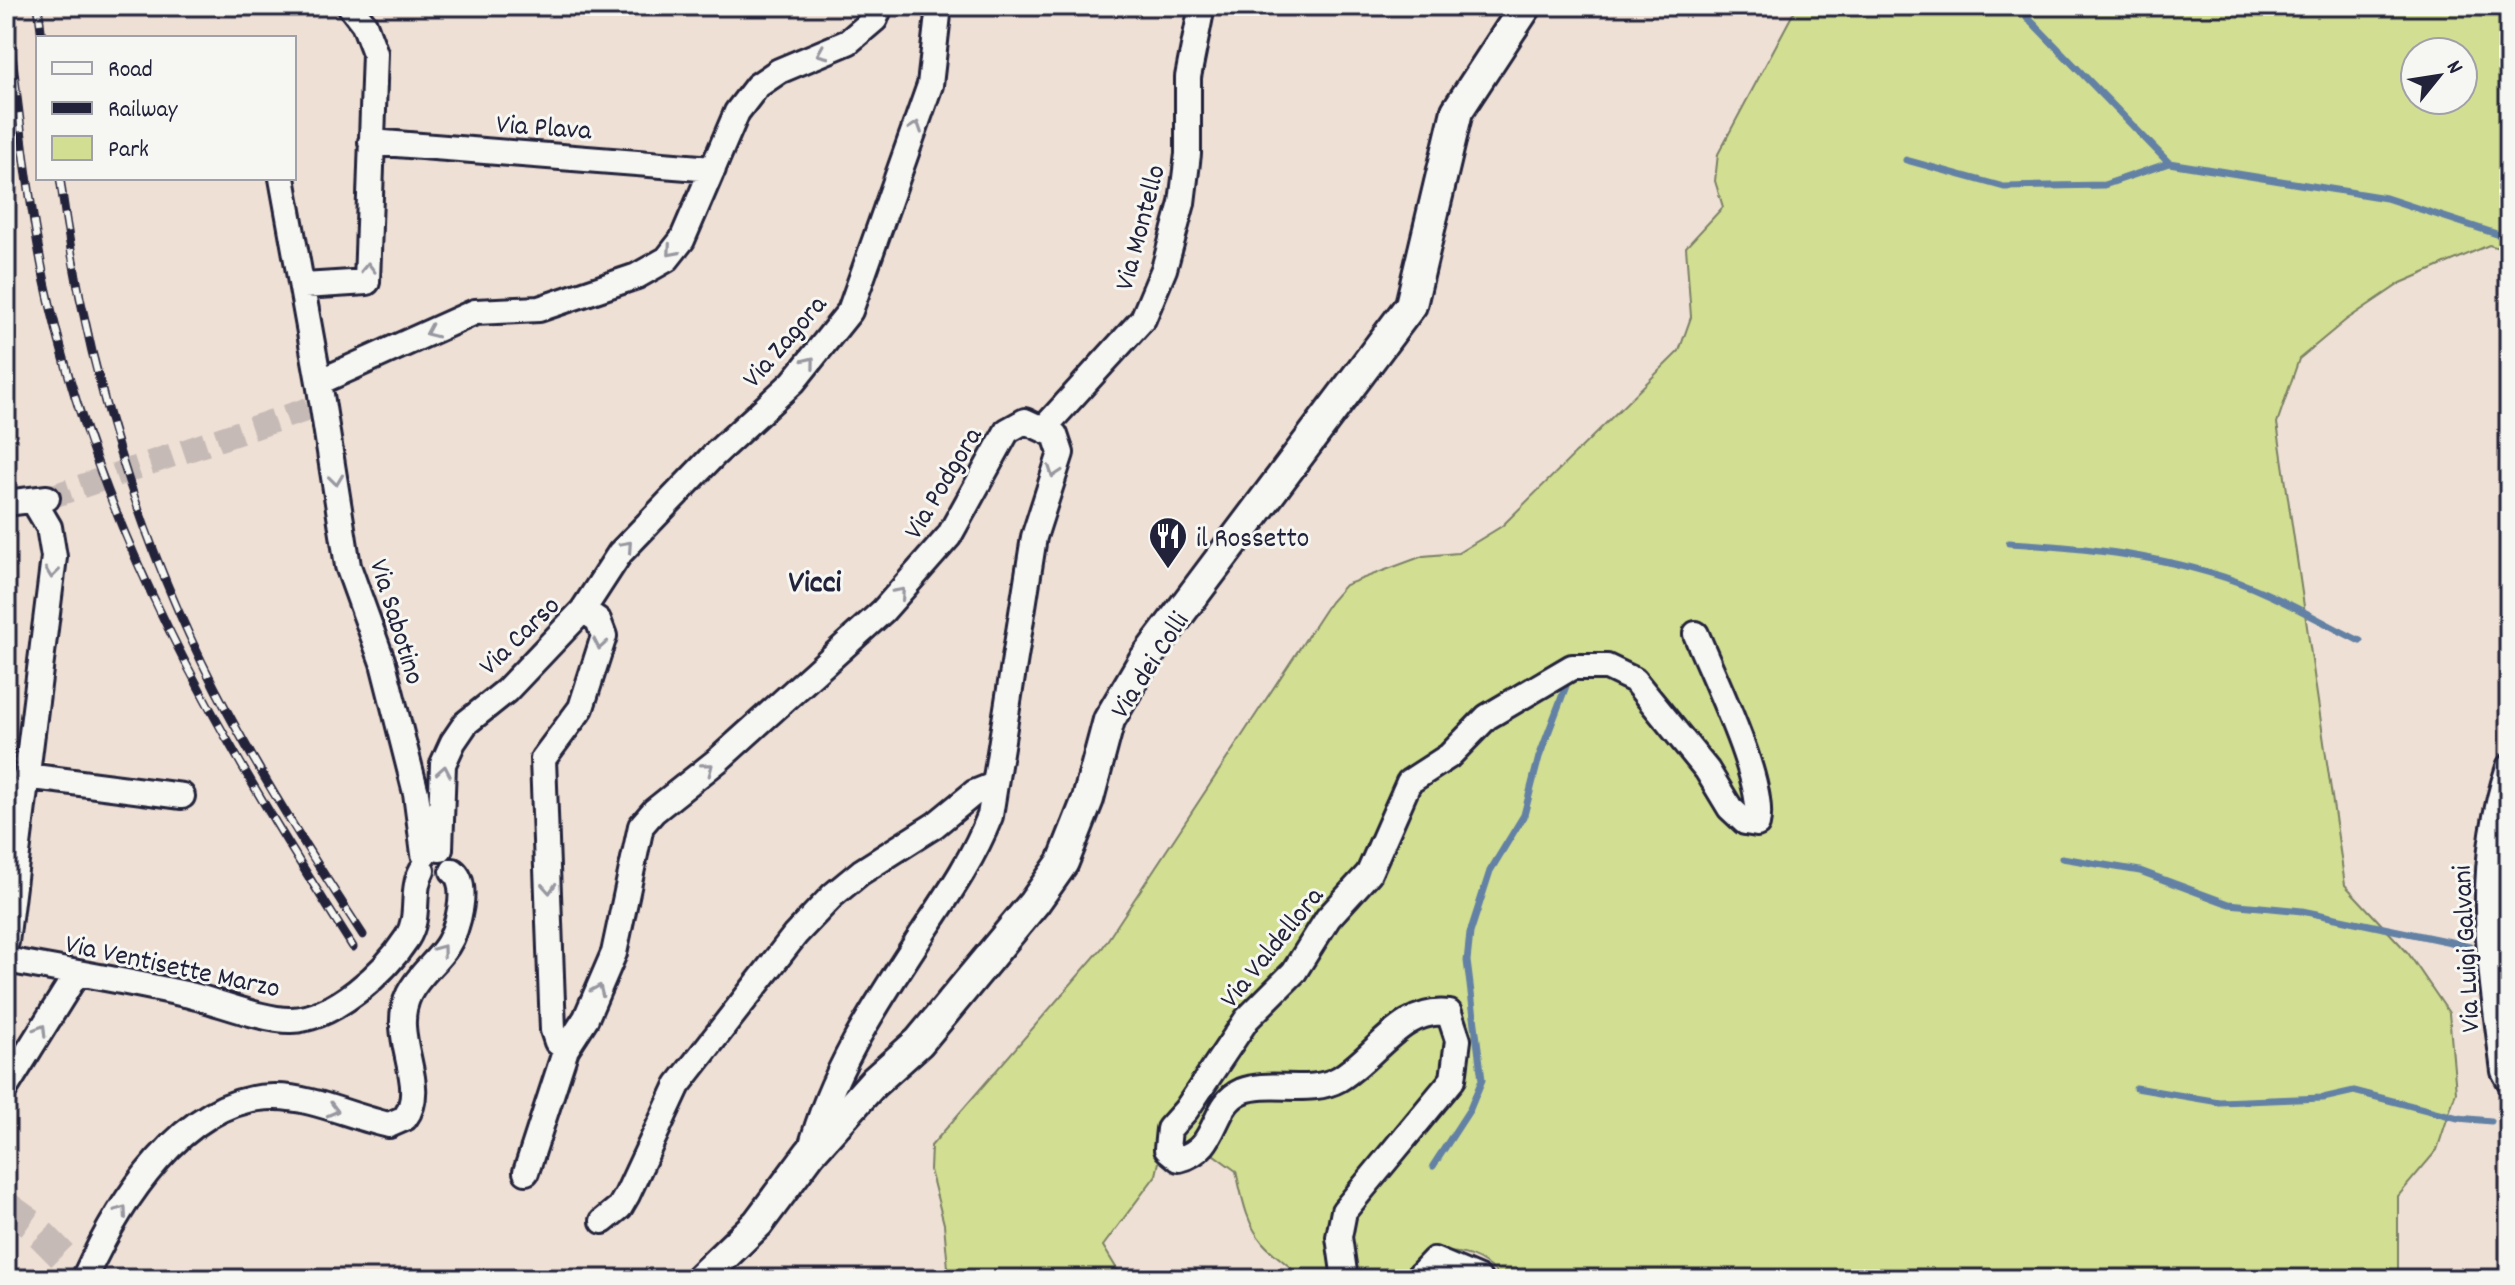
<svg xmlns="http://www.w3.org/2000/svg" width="2515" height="1285" font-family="Dekko,sans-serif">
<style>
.green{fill:#d2de91;stroke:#7a8066;stroke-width:2;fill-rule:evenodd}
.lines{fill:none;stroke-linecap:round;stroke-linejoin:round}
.stream{stroke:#6381a4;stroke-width:7}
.minor-tunnel{stroke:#c6bab6;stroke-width:24;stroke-dasharray:24 12;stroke-linecap:butt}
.tertiary-tunnel{stroke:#c6bab6;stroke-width:30;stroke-dasharray:30 15;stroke-linecap:butt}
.minor-casing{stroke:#22223b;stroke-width:30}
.tertiary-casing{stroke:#22223b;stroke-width:36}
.minor{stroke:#f6f6f2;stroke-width:24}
.tertiary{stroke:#f6f6f2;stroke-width:30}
.rail-casing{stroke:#22223b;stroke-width:9}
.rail{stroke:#f6f6f2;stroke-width:6;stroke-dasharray:18;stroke-linecap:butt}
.oneway{stroke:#9797a0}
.labels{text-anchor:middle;stroke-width:6;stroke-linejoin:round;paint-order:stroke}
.street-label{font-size:28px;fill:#22223b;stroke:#f6f6f2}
.poi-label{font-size:28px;fill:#22223b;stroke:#f6f6f2;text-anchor:start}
.quarter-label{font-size:32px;font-weight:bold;fill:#22223b;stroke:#f6f6f2}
</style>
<rect width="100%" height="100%" fill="#efe0d5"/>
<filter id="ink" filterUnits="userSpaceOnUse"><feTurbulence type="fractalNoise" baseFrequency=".0125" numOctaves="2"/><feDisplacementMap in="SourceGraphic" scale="16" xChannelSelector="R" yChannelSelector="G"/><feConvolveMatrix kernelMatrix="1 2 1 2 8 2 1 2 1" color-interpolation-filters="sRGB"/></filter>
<g filter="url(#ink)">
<path class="green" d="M 1797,6 L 2509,6 L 2509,251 L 2489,245 L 2401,283 L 2346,320 L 2299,359 L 2277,423 L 2345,885 L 2408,953 L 2449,1013 L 2456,1092 L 2437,1150 L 2398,1196 L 2398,1279 L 1662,1279 L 1651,1273 L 1649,1279 L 1502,1279 C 1472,1243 1425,1244 1397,1279 L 1301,1279 C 1290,1264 1275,1257 1263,1243 C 1246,1223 1242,1197 1236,1171 L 1214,1155 L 1179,1145 L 1159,1162 L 1156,1175 L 1103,1246 L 1123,1279 L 949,1279 L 944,1224 L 930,1170 L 931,1146 L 1103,947 L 1330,602 L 1345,585 L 1423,556 L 1458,553 L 1502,526 L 1679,351 L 1691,317 L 1686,247 L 1723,207 L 1715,181 L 1718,154 ZM 2415,52 L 2463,52 L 2463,100 L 2415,100 Z"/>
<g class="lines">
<path class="stream" d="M 2509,6 L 2509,10
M 2027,17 L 2169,163
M 2509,61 L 2509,110
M 1906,160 L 2004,187 L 2104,185 L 2169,163 L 2386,198 L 2509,238
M 2009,543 C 2094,548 2189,558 2267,594 C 2299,608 2329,626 2360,641
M 2062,858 L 2140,871 L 2229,904 L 2302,911 L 2470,946
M 2136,1088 L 2219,1102 L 2323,1098 L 2354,1091 L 2458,1118 L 2491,1121
M 1433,1166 L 1470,1109 L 1482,1080 L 1467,961 L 1470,933 L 1490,871 L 1524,815 L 1539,757 L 1566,686"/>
<path class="minor-tunnel" d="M 47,498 L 323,404"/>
<path class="tertiary-tunnel" d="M 6,1206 L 31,1224 L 85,1279"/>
<g class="minor-casing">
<path id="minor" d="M 371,142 L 713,169
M 282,178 L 319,382
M 304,286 L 367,282 L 375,53 L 364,24 L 350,6
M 1045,427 L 1143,319 L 1164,269 L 1182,203 L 1188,154 L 1188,77 L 1202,6
M 6,503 L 47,498
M 583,610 L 620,553 L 714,455 L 793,382 L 850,311 L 930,85 L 939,6
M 2509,767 C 2474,872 2490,963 2504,1071 L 2509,1080
M 26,776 L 182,796
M 440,849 L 443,764 L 453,742 L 466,723 L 506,691 L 583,610 L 598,620 L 604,636 L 581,708 L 543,759 L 553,1030 L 557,1042 L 566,1049 L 586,1018 L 614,953 L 641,826 L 654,811 L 718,760 L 883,611 L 949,536 L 1007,431 L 1025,421 L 1055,435 L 1061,453 L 1034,537 L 990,816 C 973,859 948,895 922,934 C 877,1003 831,1071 810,1152
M 424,854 L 416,793 L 383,663 L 348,566 L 319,382 L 475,312 L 539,309 L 637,276 L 667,259 L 682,240 L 737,112 L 757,86 L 779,71 L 848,42 L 875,19 L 880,6
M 6,942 L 54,557 L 49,527 L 33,500
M 6,960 C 66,971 126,981 185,994 C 214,1000 264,1021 291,1020 C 334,1019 385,972 407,938 C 421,916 410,892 422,870
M 6,1087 L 77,973
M 526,1172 L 566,1049
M 603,1221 L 620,1207 L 627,1195 L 678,1085 L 795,935 L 833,895 L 861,872 L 935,825 L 974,793 L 994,785
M 84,1279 C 117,1206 183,1096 275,1097 C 312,1097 352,1117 389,1125 L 405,1118 C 430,1084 388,1037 409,994 C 419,974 436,963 447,946 C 458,929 470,884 453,871
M 1345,1279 L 1339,1237 L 1344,1211 L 1453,1079 L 1458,1040 L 1449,1013 C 1401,1007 1377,1056 1339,1079 C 1311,1095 1269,1080 1242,1091 C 1210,1105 1220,1149 1179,1159 L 1167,1149 L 1169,1129 L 1186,1110 L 1247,1019 L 1294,972 L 1328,918 L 1369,873 L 1409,782 L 1449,756 L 1487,717 L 1572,667 L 1607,667 L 1634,680 L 1707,770 L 1730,808 L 1745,822 L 1757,824 C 1767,784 1713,677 1696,634
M 1416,1279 L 1434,1260 L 1479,1279"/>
</g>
<g class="tertiary-casing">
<path id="tertiary" d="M 700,1279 L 758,1223 L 810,1153 L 873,1083 L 919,1042 L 1034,903 L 1063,862 L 1088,799 L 1109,720 L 1143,662 L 1411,305 L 1457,111 L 1526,6"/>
</g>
<use href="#minor" class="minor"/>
<use href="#tertiary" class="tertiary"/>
<g class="rail-casing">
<path id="rail" d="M 6,6 C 18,98 26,191 45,282 C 99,533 217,733 353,947
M 38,6 L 42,38
M 60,178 C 84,362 140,550 228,713 C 269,789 316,863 363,935"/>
</g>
<use href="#rail" class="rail"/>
</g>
<defs><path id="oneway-chevron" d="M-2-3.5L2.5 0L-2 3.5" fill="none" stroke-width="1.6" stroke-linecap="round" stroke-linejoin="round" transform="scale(2)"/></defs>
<g class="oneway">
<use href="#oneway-chevron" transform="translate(822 53) rotate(157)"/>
<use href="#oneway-chevron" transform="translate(916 127) rotate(-71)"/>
<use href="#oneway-chevron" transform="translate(672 251) rotate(131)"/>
<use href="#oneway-chevron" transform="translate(368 268) rotate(-89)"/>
<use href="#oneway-chevron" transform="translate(431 332) rotate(156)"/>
<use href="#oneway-chevron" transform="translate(810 362) rotate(-51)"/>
<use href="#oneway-chevron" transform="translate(1054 472) rotate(109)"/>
<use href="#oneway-chevron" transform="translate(336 480) rotate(83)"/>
<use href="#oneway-chevron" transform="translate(627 546) rotate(-48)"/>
<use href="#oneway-chevron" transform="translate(52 573) rotate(97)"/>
<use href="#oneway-chevron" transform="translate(900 593) rotate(-48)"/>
<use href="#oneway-chevron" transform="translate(600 644) rotate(100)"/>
<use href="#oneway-chevron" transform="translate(708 768) rotate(-38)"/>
<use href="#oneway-chevron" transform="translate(444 771) rotate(-80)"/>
<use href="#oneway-chevron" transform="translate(549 888) rotate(86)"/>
<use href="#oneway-chevron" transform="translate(441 950) rotate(-53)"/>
<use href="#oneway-chevron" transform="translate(598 990) rotate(-66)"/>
<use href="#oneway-chevron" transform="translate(41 1030) rotate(-58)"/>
<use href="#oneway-chevron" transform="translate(333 1110) rotate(15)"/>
<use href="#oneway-chevron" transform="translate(122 1211) rotate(-55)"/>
</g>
</g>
<defs>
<g id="restaurant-pin" transform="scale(2)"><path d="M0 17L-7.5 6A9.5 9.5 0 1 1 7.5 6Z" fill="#22223b" stroke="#f6f6f2"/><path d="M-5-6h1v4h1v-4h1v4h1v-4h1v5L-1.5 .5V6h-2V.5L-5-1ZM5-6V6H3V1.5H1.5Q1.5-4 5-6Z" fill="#fff"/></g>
</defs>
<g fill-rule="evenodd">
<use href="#restaurant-pin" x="1168" y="536"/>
</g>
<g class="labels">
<g class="street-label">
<text transform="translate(544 125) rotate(4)" y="10">Via Plava</text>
<text transform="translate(1138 227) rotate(-75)" y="10">Via Montello</text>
<text transform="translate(783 340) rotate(-49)" y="10">Via Zagora</text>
<text transform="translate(941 482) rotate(-59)" y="10">Via Podgora</text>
<text transform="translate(399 621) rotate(73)" y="10">Via Sabotino</text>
<text transform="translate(518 634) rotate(-44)" y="10">Via Carso</text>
<text transform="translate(1148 664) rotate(-57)" y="10">Via dei Colli</text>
<text transform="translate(1270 946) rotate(-51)" y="10">Via Valdellora</text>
<text transform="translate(2464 949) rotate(-93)" y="10">Via Luigi Galvani</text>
<text transform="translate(173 964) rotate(12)" y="10">Via Ventisette Marzo</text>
</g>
<g class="poi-label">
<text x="1196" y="546">il Rossetto</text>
</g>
<g class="quarter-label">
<text x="815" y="591">Vicci</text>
</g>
</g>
<rect width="2515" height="1285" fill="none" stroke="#f6f6f2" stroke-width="32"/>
<rect x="16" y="16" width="2483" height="1253" fill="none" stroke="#22223b" stroke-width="3" filter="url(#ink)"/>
<rect x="36" y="36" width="260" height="144" fill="#f6f6f2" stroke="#a1a1a9" stroke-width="2"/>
<rect x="52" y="62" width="40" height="12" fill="#f6f6f2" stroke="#a1a1a9" stroke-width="2"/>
<text x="108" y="76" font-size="24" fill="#22223b">Road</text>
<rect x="52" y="102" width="40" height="12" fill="#22223b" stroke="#a1a1a9" stroke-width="2"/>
<text x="108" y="116" font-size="24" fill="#22223b">Railway</text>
<rect x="52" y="136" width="40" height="24" fill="#d2de91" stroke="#a1a1a9" stroke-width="2"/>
<text x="108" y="156" font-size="24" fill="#22223b">Park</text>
<g transform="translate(2439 76) rotate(60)"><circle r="38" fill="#f6f6f2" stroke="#a1a1a9" stroke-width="2"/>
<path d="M0-6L14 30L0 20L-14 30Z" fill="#22223b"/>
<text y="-12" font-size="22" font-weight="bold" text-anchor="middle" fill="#22223b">N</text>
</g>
</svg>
